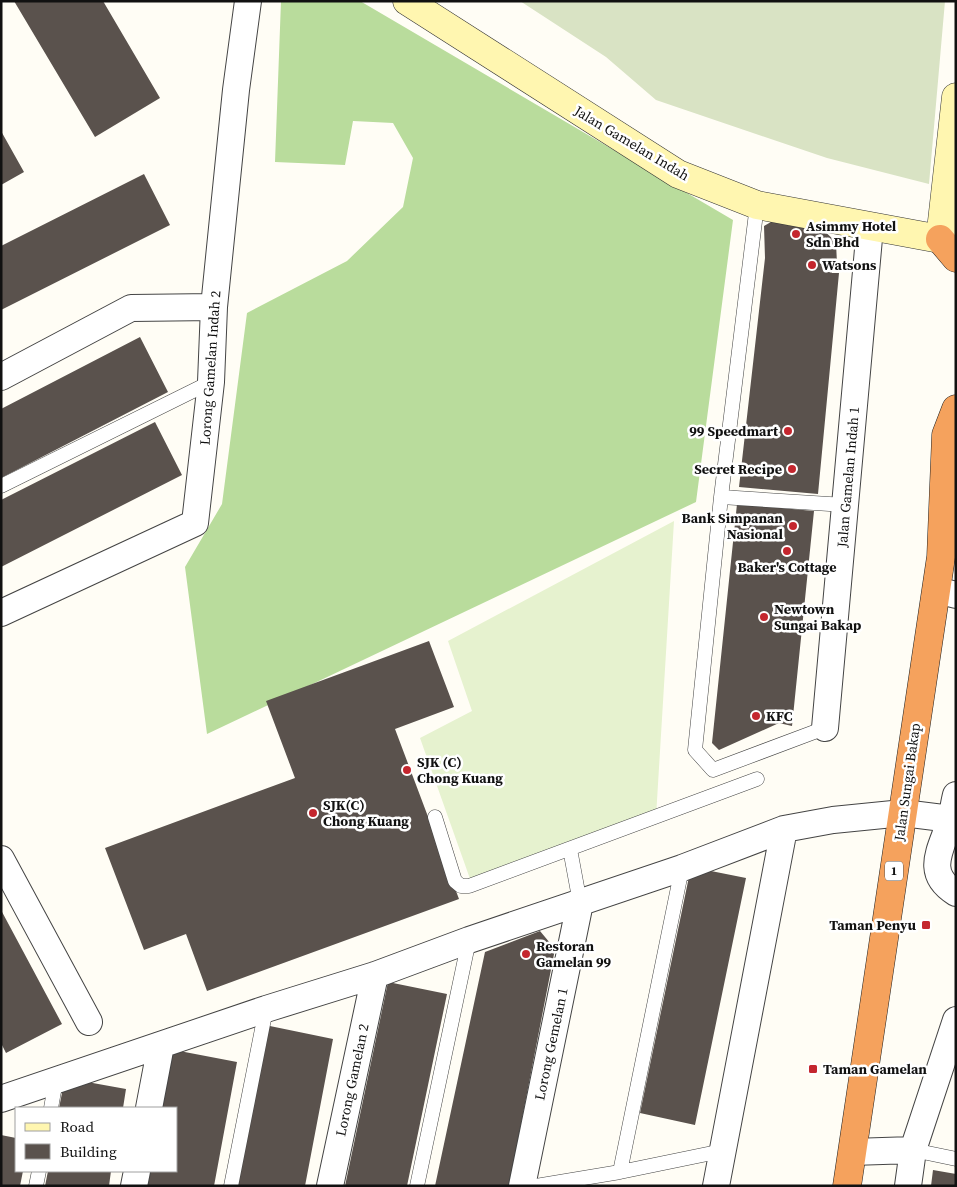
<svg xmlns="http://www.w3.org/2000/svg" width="957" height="1187" font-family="'Source Serif 4',serif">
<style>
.forest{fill:#b9dc9c}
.cemetery{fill:#d9e3c4}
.pitch{fill:#e6f2cf}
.building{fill:#5a524d}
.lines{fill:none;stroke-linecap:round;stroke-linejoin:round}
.lane-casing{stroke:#444;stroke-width:15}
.street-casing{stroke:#444;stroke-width:28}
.secondary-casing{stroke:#333;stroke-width:29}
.highway-casing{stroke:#222;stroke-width:29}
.lane{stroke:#fff;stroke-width:14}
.street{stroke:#fff;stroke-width:26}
.secondary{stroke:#fff6b0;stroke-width:28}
.highway{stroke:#f5a25d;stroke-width:28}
.poi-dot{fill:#c4262e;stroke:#fff;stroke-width:2}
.labels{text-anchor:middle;stroke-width:5;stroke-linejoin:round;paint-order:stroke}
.shield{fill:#fff;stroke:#585858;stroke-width:1}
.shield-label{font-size:12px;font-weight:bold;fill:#111}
.street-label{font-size:14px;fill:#111;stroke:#fff}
.poi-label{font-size:14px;font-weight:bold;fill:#111;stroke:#fff;text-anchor:start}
</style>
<rect width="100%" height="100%" fill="#fffdf5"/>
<path class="forest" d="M 281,1 L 360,1 L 733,220 L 696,502 L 207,734 L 185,567 L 222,504 L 247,313 L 347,261 L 403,207 L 413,158 L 393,123 L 353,121 L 345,165 L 275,162 Z"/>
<path class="cemetery" d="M 520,1 L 945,1 L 929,184 L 827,158 L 656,100 L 606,57 Z"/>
<path class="pitch" d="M 674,521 L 656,817 L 474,890 L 420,738 L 472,711 L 448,641 Z"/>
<path class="building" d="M 14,1 L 103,1 L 160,98 L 95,137 Z
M 1,131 L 24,172 L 1,185 Z
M 144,174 L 170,225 L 1,310 L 1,246 Z
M 790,211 L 818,225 L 836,242 L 837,264 L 830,264 L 832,273 L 839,273 L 818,494 L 739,487 L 765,258 L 764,226 Z
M 140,337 L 168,392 L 1,478 L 1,409 Z
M 155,422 L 182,475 L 1,567 L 1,500 Z
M 737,504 L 814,511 L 792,726 L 779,723 L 719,750 L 712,743 Z
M 429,641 L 454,707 L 395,729 L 459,899 L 207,991 L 186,934 L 144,950 L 105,848 L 295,778 L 266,701 Z
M 691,867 L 746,878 L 695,1125 L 640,1113 Z
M 1,910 L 62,1024 L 6,1053 L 1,1043 Z
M 540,931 L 555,949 L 509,1186 L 435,1186 L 485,952 Z
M 388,982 L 447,994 L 407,1186 L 345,1186 Z
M 265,1025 L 333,1039 L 305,1186 L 233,1186 Z
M 169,1049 L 237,1062 L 214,1186 L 144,1186 L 147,1171 L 176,1171 L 176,1108 L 158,1108 Z
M 65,1078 L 126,1089 L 123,1108 L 59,1108 Z
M 1,1135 L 16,1138 L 16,1171 L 23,1171 L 20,1186 L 1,1186 Z
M 933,1170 L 956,1174 L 956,1186 L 931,1186 Z
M 48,1171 L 111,1171 L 109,1186 L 45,1186 Z"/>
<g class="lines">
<g class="lane-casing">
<path id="lane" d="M 757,205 L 721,497 L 695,750 L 713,770 L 825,728
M 1,486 L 211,382
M 721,497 L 845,505
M 435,817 L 455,881 L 461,886 L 469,886 L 757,779
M 570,849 L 580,903
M 51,1108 L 56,1080
M 913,1150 L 956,1159
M 620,1172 L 682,868
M 36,1186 L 39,1171
M 231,1186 L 266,1009
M 417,1186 L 469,940
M 536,1186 L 620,1172 L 722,1151"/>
</g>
<g class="street-casing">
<path id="street" d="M 1,377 L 131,308 L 214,307
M 936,590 L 956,595
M 1,613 L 195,523 L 211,382 L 214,307 L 236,90 L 248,1
M 825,728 L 870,227
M 956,795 C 954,803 953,811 951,818 C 943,847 922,872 956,893
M 1,859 L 89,1022
M 1,1099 L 266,1009 L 375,975 L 469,940 L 682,868 L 784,829 L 833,820 L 903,813 L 951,819
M 149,1108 L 161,1045
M 852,1152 L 913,1150
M 134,1186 L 137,1171
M 330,1186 L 375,975
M 522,1186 L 580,903
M 716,1186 L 784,829
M 908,1186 L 913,1150 L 956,1020"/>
</g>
<g class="secondary-casing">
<path id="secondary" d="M 407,1 L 678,174 L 757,205 L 940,239 L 956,240
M 940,239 L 956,97"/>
</g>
<g class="highway-casing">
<path id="highway" d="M 940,239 L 956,258
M 847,1186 L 941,557 L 946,435 L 956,409"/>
</g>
<use href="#lane" class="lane"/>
<use href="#street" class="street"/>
<use href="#secondary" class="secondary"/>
<use href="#highway" class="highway"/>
</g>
<g class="poi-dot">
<circle cx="796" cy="234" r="5"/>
<circle cx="812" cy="265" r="5"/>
<circle cx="788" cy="431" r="5"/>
<circle cx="792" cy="469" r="5"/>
<circle cx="793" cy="526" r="5"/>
<circle cx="787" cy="551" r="5"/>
<circle cx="764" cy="617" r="5"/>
<circle cx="756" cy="716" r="5"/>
<circle cx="407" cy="770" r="5"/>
<circle cx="313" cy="813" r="5"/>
<rect x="921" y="920" width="10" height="10" rx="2.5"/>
<circle cx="526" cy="954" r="5"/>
<rect x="808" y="1064" width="10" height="10" rx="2.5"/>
</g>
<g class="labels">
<rect class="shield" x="885" y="861.5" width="18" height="19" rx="4"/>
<g class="shield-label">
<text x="894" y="875">1</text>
</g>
<g class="street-label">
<text transform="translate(632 143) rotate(31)" y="5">Jalan Gamelan Indah</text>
<text transform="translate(210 368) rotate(-86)" y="5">Lorong Gamelan Indah 2</text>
<text transform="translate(848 477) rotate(-85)" y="5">Jalan Gamelan Indah 1</text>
<text transform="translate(907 782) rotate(-82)" y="5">Jalan Sungai Bakap</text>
<text transform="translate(551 1044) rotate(-78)" y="5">Lorong Gemelan 1</text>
<text transform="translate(352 1080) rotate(-78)" y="5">Lorong Gamelan 2</text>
</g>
<g class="poi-label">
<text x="806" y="231">Asimmy Hotel<tspan x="806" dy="16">Sdn Bhd</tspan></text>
<text x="822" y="270">Watsons</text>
<text x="778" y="436" text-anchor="end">99 Speedmart</text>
<text x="782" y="474" text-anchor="end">Secret Recipe</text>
<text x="783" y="523" text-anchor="end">Bank Simpanan<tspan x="783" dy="16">Nasional</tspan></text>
<text x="787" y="572" text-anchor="middle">Baker's Cottage</text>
<text x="774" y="614">Newtown<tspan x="774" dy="16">Sungai Bakap</tspan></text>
<text x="766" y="721">KFC</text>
<text x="417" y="767">SJK (C)<tspan x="417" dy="16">Chong Kuang</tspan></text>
<text x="323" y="810">SJK(C)<tspan x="323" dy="16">Chong Kuang</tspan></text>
<text x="916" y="930" text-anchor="end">Taman Penyu</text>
<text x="536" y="951">Restoran<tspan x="536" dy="16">Gamelan 99</tspan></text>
<text x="823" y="1074">Taman Gamelan</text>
</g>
</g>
<rect width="957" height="1187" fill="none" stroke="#111111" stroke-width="5"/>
<rect x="15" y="1107" width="162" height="65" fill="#ffffff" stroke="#a0a0a0"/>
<rect x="25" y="1123" width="25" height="8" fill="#fff6b0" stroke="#a0a0a0"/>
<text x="60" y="1132" font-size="15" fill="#111111">Road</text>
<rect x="25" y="1144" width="25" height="15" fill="#5a524d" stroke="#a0a0a0"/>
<text x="60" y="1157" font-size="15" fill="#111111">Building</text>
</svg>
